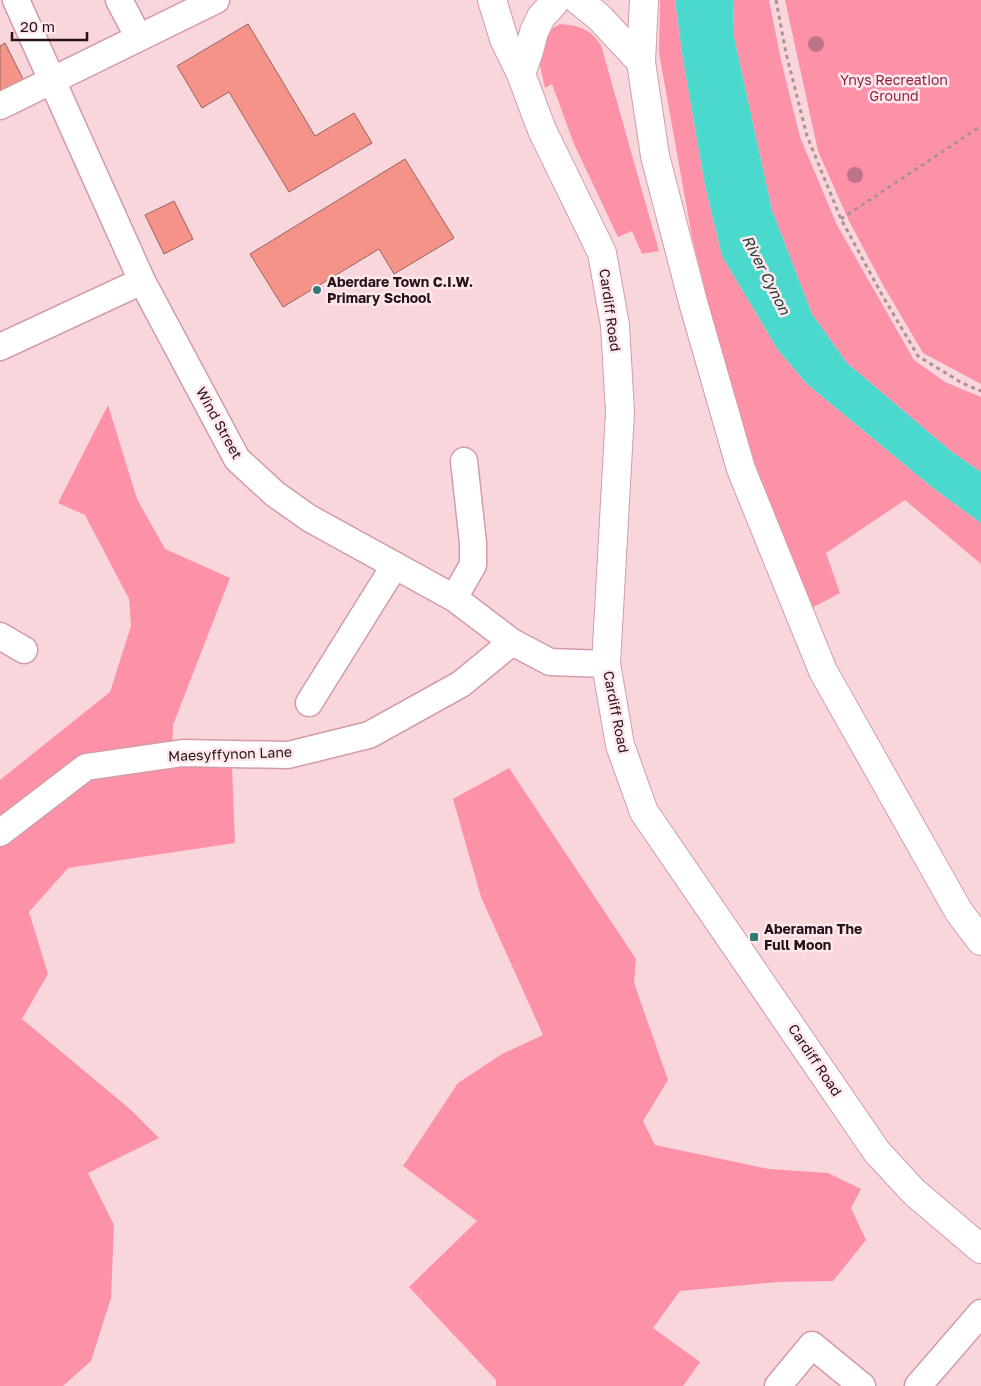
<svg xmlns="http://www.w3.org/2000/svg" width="981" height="1386" font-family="'Golos Text',sans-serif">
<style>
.green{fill:#fd91a8}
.water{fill:#4bd9cd}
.building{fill:#f69388;stroke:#96645e}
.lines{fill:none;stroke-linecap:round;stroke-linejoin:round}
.minor-casing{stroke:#d39ca6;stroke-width:29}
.major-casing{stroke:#d39ca6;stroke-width:30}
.path{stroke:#ae9196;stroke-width:3;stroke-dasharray:4 4;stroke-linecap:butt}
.minor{stroke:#fff;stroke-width:26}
.major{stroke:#fff;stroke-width:28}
.tree{fill:#bf7388}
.poi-dot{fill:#327973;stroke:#ffe7eb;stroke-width:2}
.labels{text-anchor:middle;stroke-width:5;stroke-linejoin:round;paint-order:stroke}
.park-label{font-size:14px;fill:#8f2244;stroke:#ffe7eb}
.poi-label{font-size:14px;font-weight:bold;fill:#261317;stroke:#ffe7eb;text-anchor:start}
.street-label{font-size:14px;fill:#261317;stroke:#ffe7eb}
.water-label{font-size:15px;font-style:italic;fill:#1c3936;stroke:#ffe7eb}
</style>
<rect width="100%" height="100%" fill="#f9d6dc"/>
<path class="green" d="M 660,0 L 675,0 L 683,59 L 705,185 L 722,256 L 778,350 L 807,384 L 933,488 L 981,523 L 981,564 L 905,500 L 826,553 L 840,593 L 810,609 L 789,557 L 732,399 L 692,237 L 659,53 Z
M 733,0 L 769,0 L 781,60 L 800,137 L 837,225 L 914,360 L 945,382 L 981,397 L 981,472 L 952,452 L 847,363 L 812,314 L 772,210 L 734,37 Z
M 785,0 L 981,0 L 981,384 L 923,353 L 883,285 L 848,219 L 818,151 Z
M 560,24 C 580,26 589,28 601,45 L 659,251 L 642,254 L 632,231 L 618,237 L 574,144 L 552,84 L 545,88 L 539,61 L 548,31 Z
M 108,405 L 137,499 L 165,549 L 230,578 L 173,725 L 172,761 L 232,767 L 235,843 L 68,868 L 29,912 L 48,974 L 22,1019 L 131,1110 L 159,1138 L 88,1173 L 114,1225 L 111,1298 L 91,1361 L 63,1386 L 0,1386 L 0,780 L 110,692 L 131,626 L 129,599 L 85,515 L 58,503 Z
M 509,768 L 636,959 L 634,983 L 668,1080 L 643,1121 L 655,1145 L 769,1169 L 828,1173 L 861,1189 L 851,1208 L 866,1240 L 833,1281 L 779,1282 L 680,1291 L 653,1328 L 700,1362 L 683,1386 L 496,1386 L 496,1380 L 409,1287 L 477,1221 L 403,1166 L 458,1083 L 502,1054 L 543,1035 L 481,897 L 453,799 Z"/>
<path class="water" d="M 675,0 L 733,0 L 734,37 L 772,210 L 812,314 L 847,363 L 952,452 L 981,472 L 981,523 L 933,488 L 807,384 L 778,350 L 722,256 L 705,185 L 683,59 Z"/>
<path class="building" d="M 248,24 L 315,136 L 354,113 L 372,143 L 289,192 L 229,92 L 202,108 L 177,66 Z
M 5,43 L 24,81 L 0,92 L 0,46 Z
M 405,159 L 454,238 L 394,274 L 379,249 L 283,307 L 250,254 Z
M 174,201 L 193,239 L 164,254 L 145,215 Z"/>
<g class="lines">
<g class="minor-casing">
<path id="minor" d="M 16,0 L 142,281 L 237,459 L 275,494 L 309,518 L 454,598 L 512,642 L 550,662 L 606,664
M 119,0 L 139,38
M 0,106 L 216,0
M 0,347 L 142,281
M 454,598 L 473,565 L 473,543 L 464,461
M 0,636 L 24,650
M 309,703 L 395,565
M 0,833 L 86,767 L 183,753 L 288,755 L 369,735 L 461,684 L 512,642
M 778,1386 L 812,1345 L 862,1386
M 918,1386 L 981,1313"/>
</g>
<g class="major-casing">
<path id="major" d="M 492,0 L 504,39 L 521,74 L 542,130 L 602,253 L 615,325 L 620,412 L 606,664 L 620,745 L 644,812 L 877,1152 L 914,1192 L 981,1249
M 578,0 L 599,17 L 641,62
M 644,0 L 641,62 L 655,156 L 693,302 L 741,469 L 823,671 L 959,912 L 981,941
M 521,74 L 529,51 L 534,32 L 541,17 L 554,3"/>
</g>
<path class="path" d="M 776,0 L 786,53 L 807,136 L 841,219 L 881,293 L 918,356 L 962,383 L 981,391
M 841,219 L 981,126"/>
<use href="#minor" class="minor"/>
<use href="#major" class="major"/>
</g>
<g class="tree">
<circle cx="816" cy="44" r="8"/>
<circle cx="855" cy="175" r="8"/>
</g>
<g class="poi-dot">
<circle cx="317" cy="290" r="5"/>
<rect x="749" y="932" width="10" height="10" rx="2.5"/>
</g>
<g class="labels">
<g class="park-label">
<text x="894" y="85">Ynys Recreation<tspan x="894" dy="16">Ground</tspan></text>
</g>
<g class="poi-label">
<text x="327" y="287">Aberdare Town C.I.W.<tspan x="327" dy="16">Primary School</tspan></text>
<text x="764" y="934">Aberaman The<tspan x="764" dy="16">Full Moon</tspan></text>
</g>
<g class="street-label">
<text transform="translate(610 310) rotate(82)" y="5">Cardiff Road</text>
<text transform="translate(219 423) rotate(61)" y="5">Wind Street</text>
<text transform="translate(616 712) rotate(79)" y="5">Cardiff Road</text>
<text transform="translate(230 754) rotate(-2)" y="5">Maesyffynon Lane</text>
<text transform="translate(815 1060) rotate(56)" y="5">Cardiff Road</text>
</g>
<g class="water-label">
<text transform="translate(766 275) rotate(63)" y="5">River Cynon</text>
</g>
</g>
<path d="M12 32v8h75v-8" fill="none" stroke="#261317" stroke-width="2.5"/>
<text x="20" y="32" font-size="15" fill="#261317" stroke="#ffe7eb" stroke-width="4" paint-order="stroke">20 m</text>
</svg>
